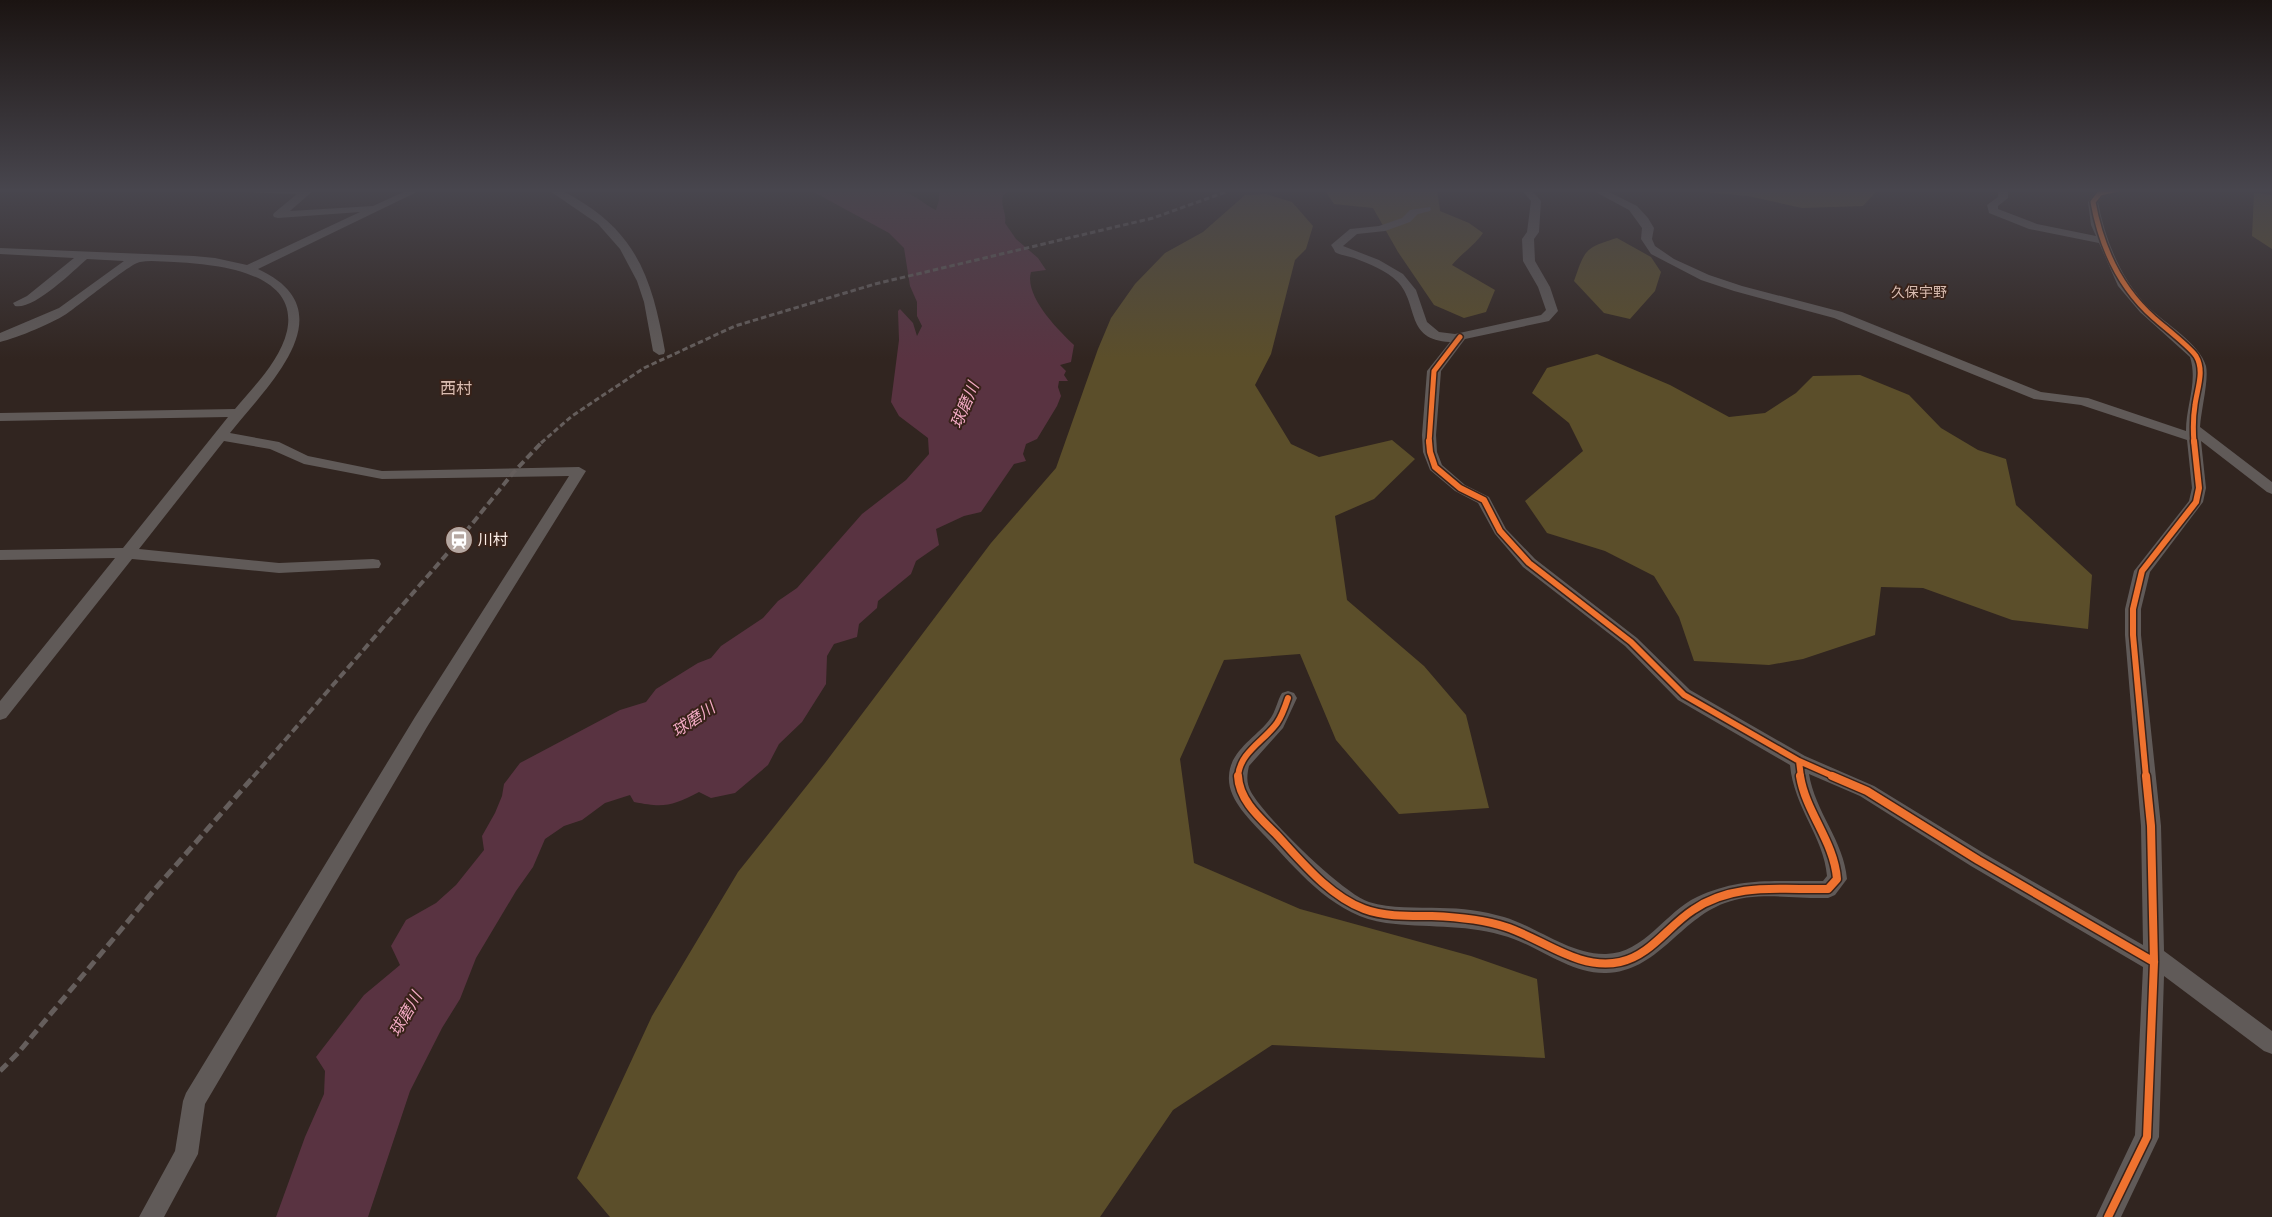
<svg xmlns="http://www.w3.org/2000/svg" width="2272" height="1217" font-family="'Open Sans','Noto Sans JP',sans-serif">
<style>
.forest{fill:#5b4e2a}
.water{fill:#593341}
.lines{fill:none;stroke-linecap:round;stroke-linejoin:round}
.minor{fill:#605a58;fill-rule:evenodd}
.rail-far2{stroke:#655e5c;stroke-width:3;stroke-dasharray:5.5 3;stroke-linecap:butt}
.rail-far1{stroke:#655e5c;stroke-width:4;stroke-dasharray:8 4;stroke-linecap:butt}
.rail{stroke:#655e5c;stroke-width:5;stroke-dasharray:10 5;stroke-linecap:butt}
.cycleway-far2-casing{stroke:#382219;stroke-width:8}
.cycleway-far1-casing{stroke:#382219;stroke-width:9}
.cycleway-casing{stroke:#382219;stroke-width:11}
.cycleway-far2{stroke:#ef722f;stroke-width:5}
.cycleway-far1{stroke:#ef722f;stroke-width:6}
.cycleway{stroke:#ef722f;stroke-width:8}
.labels{text-anchor:middle;stroke-width:4;stroke-linejoin:round;paint-order:stroke}
.far-neighbourhood-label{font-size:14px;fill:#d9bcb0;stroke:#382219}
.poi-label{font-size:15px;fill:#fcede6;stroke:#382219;text-anchor:start}
.neighbourhood-label{font-size:16px;fill:#d9bcb0;stroke:#382219}
.water-label{font-size:16px;font-style:italic;fill:#f3aac4;stroke:#382219}
</style>
<rect width="100%" height="100%" fill="#312520"/>
<path class="forest" d="M 1324,189 L 1437,189 L 1440,211 L 1469,223 L 1483,233 C 1474,246 1462,253 1452,265 L 1495,290 L 1486,312 L 1464,318 L 1434,305 L 1398,252 L 1373,208 L 1334,204 Z
M 1670,189 L 1870,189 L 1876,192 L 1863,206 L 1802,208 L 1748,196 Z
M 2254,193 L 2272,195 L 2272,249 L 2252,236 Z
M 1266,194 L 1292,202 L 1313,226 L 1306,249 L 1295,260 L 1271,354 L 1255,385 L 1291,444 L 1319,457 L 1392,440 L 1415,459 L 1374,499 L 1335,516 L 1347,600 L 1424,666 L 1466,715 L 1489,808 L 1399,814 L 1336,740 L 1300,654 L 1224,660 L 1180,759 L 1194,863 L 1300,909 L 1471,956 L 1537,979 L 1545,1058 L 1272,1045 L 1173,1110 L 1100,1217 L 610,1217 L 577,1178 L 652,1016 L 738,872 L 825,763 L 991,543 L 1056,468 L 1098,349 L 1111,318 L 1135,284 L 1165,253 L 1203,232 L 1245,195 Z
M 1617,238 L 1651,257 L 1661,272 L 1655,291 L 1630,319 L 1604,313 L 1574,281 C 1585,250 1584,248 1617,238 Z
M 1597,354 L 1670,385 L 1729,417 L 1765,413 L 1796,393 L 1813,376 L 1860,375 L 1909,395 L 1941,428 L 1978,450 L 2006,459 L 2016,505 L 2092,575 L 2088,629 L 2012,620 L 1923,588 L 1881,587 L 1875,635 L 1803,659 L 1769,665 L 1694,661 L 1679,617 L 1654,576 L 1605,551 L 1547,533 L 1525,501 L 1583,451 L 1569,423 L 1532,393 L 1547,368 Z"/>
<path class="water" d="M 808,189 L 881,189 C 889,191 896,190 904,192 C 916,195 925,205 936,210 L 939,200 L 939,189 L 1014,189 L 1003,195 C 1000,206 1007,213 1005,223 L 1016,239 L 1038,258 L 1046,270 L 1031,272 C 1024,296 1058,330 1074,345 L 1071,362 L 1060,365 L 1066,371 L 1064,375 L 1068,381 L 1059,381 L 1058,387 L 1061,396 L 1057,406 L 1037,439 L 1026,444 L 1023,454 L 1026,461 L 1014,464 L 981,512 L 964,516 L 936,529 L 939,545 L 916,561 L 911,574 L 878,601 L 877,608 L 859,624 L 857,637 L 834,644 L 827,656 L 826,684 L 802,722 L 779,744 L 768,765 L 735,793 L 711,798 L 699,792 C 672,806 664,808 634,802 L 630,795 L 605,803 L 582,820 L 564,826 L 545,839 L 533,867 L 516,891 L 476,958 L 460,999 L 442,1028 L 410,1091 L 368,1217 L 276,1217 L 305,1137 L 324,1094 L 325,1071 L 316,1057 L 364,995 L 400,965 L 391,946 L 406,920 L 436,903 L 456,885 L 484,850 L 482,836 L 495,813 L 502,796 L 504,784 L 520,763 L 620,710 L 646,702 L 656,689 L 698,663 L 711,658 L 721,646 L 763,618 L 778,601 L 797,588 L 862,514 L 906,480 L 929,454 L 928,438 L 899,416 L 891,402 L 899,340 L 898,311 L 900,309 L 913,323 L 917,336 L 922,326 L 917,316 L 917,302 L 910,286 L 904,248 L 889,233 Z"/>
<g class="lines">
<path class="minor" d="M 236,189 L 315,189 L 290,211 L 373,206 L 410,189 L 423,189 L 258,269 C 349,311 267,386 230,433 L 279,442 L 308,456 L 382,471 L 579,467 L 586,471 L 427,727 L 205,1104 L 198,1154 L 164,1217 L 139,1217 L 175,1151 L 183,1101 L 186,1093 L 415,717 L 569,476 L 382,479 L 304,464 L 270,449 L 224,441 L 139,549 L 279,563 L 373,559 L 379,560 L 381,564 L 379,568 L 279,573 L 132,559 L 6,718 L 0,720 L 0,701 L 115,558 L 0,560 L 0,550 L 123,548 L 228,417 L 0,421 L 0,413 L 235,409 C 254,386 280,361 287,331 C 300,271 213,264 174,262 C 164,262 151,260 140,262 C 131,263 81,304 69,312 C 56,322 17,338 0,342 L 0,333 L 59,308 L 124,261 L 87,259 C 72,272 34,310 15,306 L 13,303 L 27,296 L 74,258 L 0,254 L 0,248 L 194,256 L 215,258 L 247,265 L 360,212 L 278,218 L 274,217 L 273,215 L 274,213 L 297,194 L 241,192 Z
M 547,189 C 562,188 572,196 585,204 C 641,240 654,289 665,351 L 664,354 L 659,355 L 653,351 L 644,302 L 637,281 L 620,249 L 598,224 Z
M 1521,189 L 1531,189 L 1541,201 L 1539,232 L 1534,239 L 1535,261 L 1550,287 L 1558,311 L 1549,321 L 1465,339 L 1441,371 L 1436,435 L 1437,452 L 1442,465 L 1465,485 L 1489,497 L 1506,529 L 1535,559 L 1637,638 L 1690,690 L 1805,756 L 1874,786 L 1985,854 L 2143,945 L 2141,826 L 2125,635 L 2125,609 L 2134,571 L 2189,501 L 2192,488 L 2187,440 L 2081,405 L 2034,399 L 1834,318 L 1734,291 L 1701,280 L 1651,254 L 1641,239 L 1642,228 L 1629,210 L 1590,189 L 1603,189 L 1637,206 L 1648,218 L 1654,228 L 1652,239 L 1655,246 L 1674,259 L 1709,275 L 1742,286 L 1842,312 L 2041,392 L 2088,398 L 2186,431 C 2186,405 2198,382 2190,357 L 2140,312 L 2118,286 L 2099,243 L 2029,229 L 1989,213 L 1987,205 L 1998,197 L 1998,189 L 2008,189 L 2008,198 L 1998,206 L 1998,209 L 2037,224 L 2096,236 L 2091,225 L 2088,202 L 2096,191 L 2123,189 L 2122,191 L 2104,195 L 2098,202 C 2105,240 2121,279 2148,307 C 2165,323 2200,344 2206,366 C 2209,380 2201,410 2200,427 L 2272,482 L 2272,494 L 2267,492 L 2201,441 L 2206,488 L 2203,502 L 2150,572 L 2141,609 L 2141,635 L 2161,826 L 2164,951 L 2272,1031 L 2272,1054 L 2264,1051 L 2164,976 L 2159,1137 L 2121,1217 L 2096,1217 L 2135,1135 L 2143,967 L 1971,866 L 1860,796 L 1809,774 C 1815,812 1844,841 1847,879 L 1835,895 L 1828,898 C 1794,899 1757,891 1725,903 C 1680,919 1657,972 1606,973 C 1568,974 1537,944 1501,935 C 1463,924 1425,928 1386,923 C 1334,916 1299,872 1265,836 C 1251,821 1227,799 1229,776 C 1230,750 1257,737 1270,719 C 1276,711 1277,701 1282,693 L 1288,691 L 1294,693 L 1297,698 L 1283,728 L 1249,766 C 1247,775 1246,783 1251,792 C 1265,817 1342,893 1369,902 C 1391,909 1417,907 1440,908 C 1462,908 1483,911 1504,917 C 1537,927 1570,955 1606,954 C 1645,953 1665,912 1697,897 C 1741,876 1777,882 1823,881 L 1827,876 C 1824,837 1794,808 1790,765 L 1678,700 L 1625,646 L 1523,567 L 1495,534 L 1478,503 L 1455,491 L 1430,470 L 1423,452 L 1422,435 L 1427,371 L 1450,342 C 1405,340 1419,305 1398,282 C 1386,270 1369,264 1354,258 C 1348,256 1339,255 1335,252 C 1335,251 1332,246 1331,245 L 1350,229 L 1379,226 L 1402,218 L 1410,210 L 1430,207 L 1431,209 L 1430,211 L 1418,214 L 1410,222 L 1385,231 L 1357,234 L 1343,246 L 1379,260 L 1403,274 L 1416,290 L 1427,322 L 1439,332 L 1455,334 L 1541,315 L 1546,310 L 1538,287 L 1523,261 L 1522,239 L 1527,232 L 1531,201 Z"/>
<path class="rail-far2" d="M 541,443 L 572,416 L 644,368 L 735,326 L 875,284 L 1153,218 L 1234,189"/>
<path class="rail-far1" d="M 253,777 L 459,540 L 513,473 L 543,441"/>
<path class="rail" d="M 0,1071 L 18,1053 L 155,889 L 254,776"/>
<g class="cycleway-far2-casing">
<path id="cycleway-far2" d="M 2118,189 L 2100,193 L 2093,202 C 2101,246 2120,288 2154,318 C 2164,327 2189,346 2196,356 C 2205,371 2197,389 2195,405 C 2193,417 2193,430 2194,443
M 1429,443 L 1434,371 L 1460,337"/>
</g>
<g class="cycleway-far1-casing">
<path id="cycleway-far1" d="M 1429,441 L 1430,452 L 1435,467 L 1460,488 L 1484,500 L 1500,531 L 1529,563 L 1631,642 L 1684,695 L 1799,761 L 1835,777
M 1799,761 L 1801,777
M 1238,777 C 1239,753 1264,741 1277,723 C 1282,716 1285,707 1288,698
M 2146,777 L 2133,635 L 2133,609 L 2142,571 L 2196,502 L 2199,488 L 2194,441"/>
</g>
<g class="cycleway-casing">
<path id="cycleway" d="M 1238,776 C 1239,800 1260,818 1276,834 C 1301,861 1329,896 1364,909 C 1385,917 1410,916 1432,916 C 1457,917 1482,919 1506,927 C 1543,939 1579,971 1620,962 C 1650,956 1668,926 1693,910 C 1734,882 1781,890 1828,889 L 1837,879 C 1834,841 1806,813 1800,776
M 1832,776 L 1867,791 L 1978,860 L 2154,962
M 2108,1217 L 2147,1137 L 2154,962 L 2151,826 L 2146,776"/>
</g>
<use href="#cycleway-far2" class="cycleway-far2"/>
<use href="#cycleway-far1" class="cycleway-far1"/>
<use href="#cycleway" class="cycleway"/>
</g>
<linearGradient id="sky" x2="0" y2="1"><stop stop-color="#1b1412"/><stop offset="0.53" stop-color="#48464e"/><stop offset="1" stop-color="#48464e" stop-opacity="0"/></linearGradient>
<rect width="2272" height="359" fill="url(#sky)"/>
<defs>
<g id="station-disc" transform="scale(1.4375)"><circle r="9.5" fill="#b5a7a1" stroke="#382219"/><path d="M-3-6H3Q5-6 5-4V2Q5 4 3 4L4.5 6H3L1.5 4h-3L-3 6H-4.5L-3 4Q-5 4-5 2V-4Q-5-6-3-6ZM-3.5-4v3h7v-3ZM-3.5 1v1.5H-2V1ZM2 1v1.5H3.5V1Z" fill="#fff"/></g>
</defs>
<g fill-rule="evenodd">
<use href="#station-disc" x="459" y="540"/>
</g>
<g class="labels">
<g class="far-neighbourhood-label">
<text x="1919" y="297">久保宇野</text>
</g>
<g class="poi-label">
<text x="478" y="545">川村</text>
</g>
<g class="neighbourhood-label">
<text x="456" y="394">西村</text>
</g>
<g class="water-label">
<text transform="translate(964 405) rotate(-67)" y="6">球磨川</text>
<text transform="translate(693 719) rotate(-34)" y="6">球磨川</text>
<text transform="translate(405 1014) rotate(-60)" y="6">球磨川</text>
</g>
</g>
</svg>
